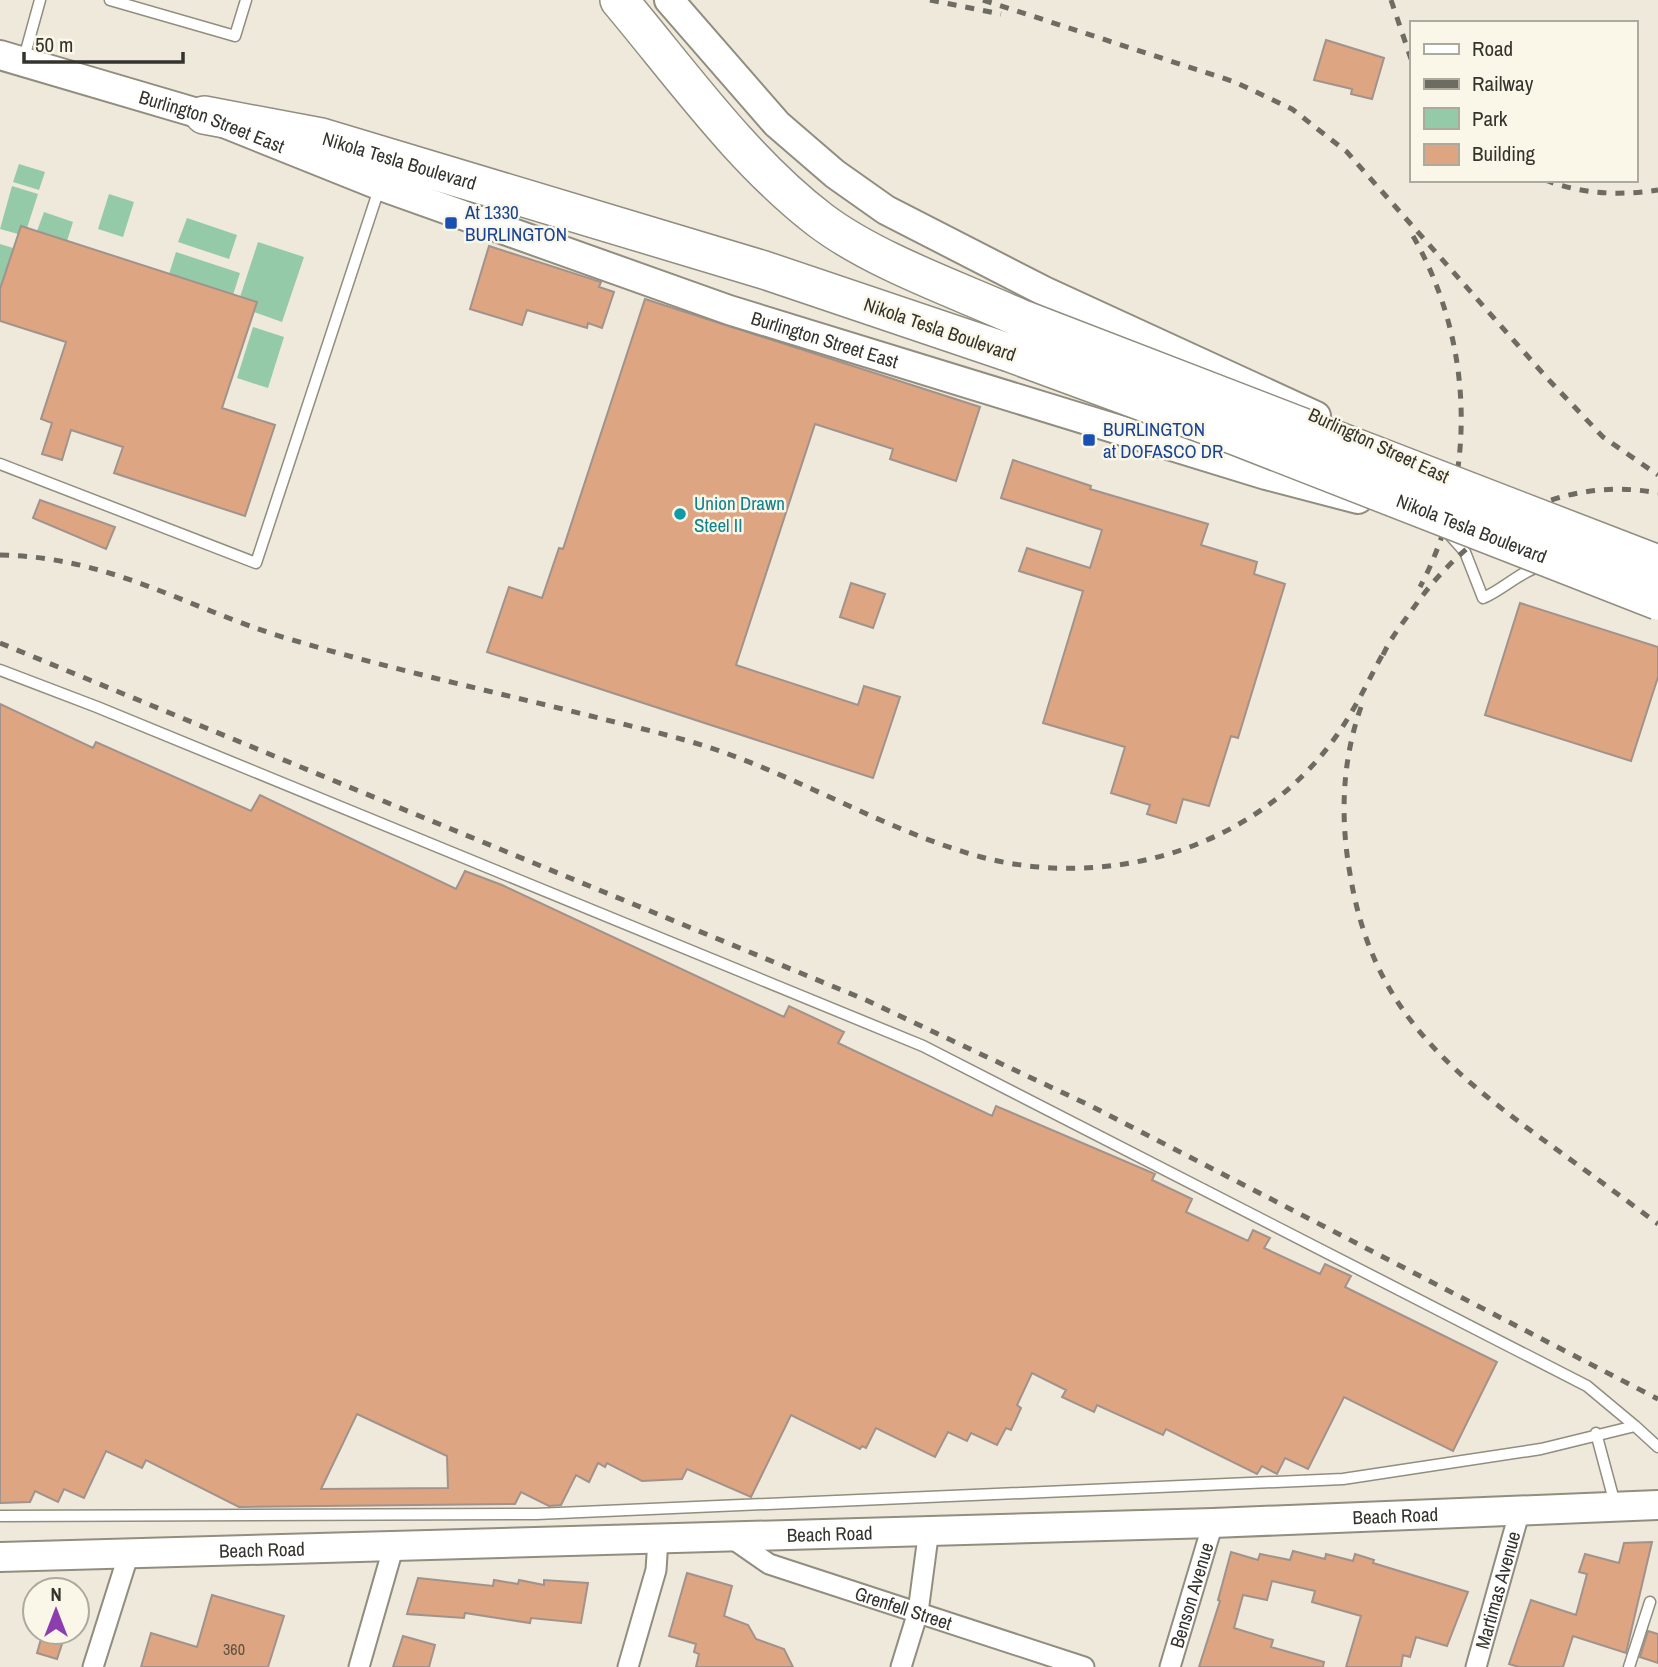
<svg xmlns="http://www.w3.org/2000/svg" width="1658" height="1667" font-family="'Archivo Narrow',sans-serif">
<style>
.green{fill:#95caa9}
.building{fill:#dda582;stroke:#a1938b;stroke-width:2;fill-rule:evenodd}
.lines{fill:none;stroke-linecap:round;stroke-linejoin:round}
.lane-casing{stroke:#918d7f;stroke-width:13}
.street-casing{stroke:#918d7f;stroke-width:23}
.secondary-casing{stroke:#918d7f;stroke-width:32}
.highway-casing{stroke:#918d7f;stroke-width:40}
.lane{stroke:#fff;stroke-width:10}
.street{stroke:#fff;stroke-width:19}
.secondary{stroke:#fff;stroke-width:28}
.highway{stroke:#fff;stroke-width:37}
.rail{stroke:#6e6b62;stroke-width:5;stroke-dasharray:9 9;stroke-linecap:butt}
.highway-bridge-casing{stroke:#918d7f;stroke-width:40;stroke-linecap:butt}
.highway-bridge{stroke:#fff;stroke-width:37}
.transit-dot{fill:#1a4fb4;stroke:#fbf7e8;stroke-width:2.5}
.culture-dot{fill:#0f9aa8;stroke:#fbf7e8;stroke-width:2.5}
.labels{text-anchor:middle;stroke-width:5;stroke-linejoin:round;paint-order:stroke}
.number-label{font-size:16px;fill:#5f5042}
.street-label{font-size:19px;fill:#35332d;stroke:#fbf7e8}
.transit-label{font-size:19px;fill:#164399;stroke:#fbf7e8;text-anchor:start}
.culture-label{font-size:19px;fill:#0d838f;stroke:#fbf7e8;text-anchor:start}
</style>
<rect width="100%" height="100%" fill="#eee9db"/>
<path class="green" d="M 19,164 L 45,172 L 39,190 L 13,182 Z
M 12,186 L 38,194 L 27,228 L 21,226 L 18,234 L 0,229 Z
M 109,194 L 134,202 L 123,237 L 98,229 Z
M 44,212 L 73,222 L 67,241 L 37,231 Z
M 187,218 L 237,235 L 229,259 L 178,242 Z
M 258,242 L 304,257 L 282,322 L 254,312 L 257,302 L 240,297 Z
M 0,244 L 13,248 L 0,289 Z
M 176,252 L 240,273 L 233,295 L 169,274 Z
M 253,327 L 284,337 L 268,388 L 237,378 Z"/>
<path class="building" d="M 1326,40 L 1384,58 L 1372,99 L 1351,94 L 1352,89 L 1314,80 Z
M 21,226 L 257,302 L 222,408 L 275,425 L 245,516 L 114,473 L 123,447 L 71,430 L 62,460 L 42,454 L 52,423 L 41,419 L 66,342 L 0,321 L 0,289 Z
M 489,246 L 601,282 L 599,287 L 614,292 L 602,328 L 588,323 L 587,328 L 527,310 L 522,325 L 470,309 Z
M 645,299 L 980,407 L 956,481 L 890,459 L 893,449 L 815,424 L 736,665 L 858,705 L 864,686 L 900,697 L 873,778 L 487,652 L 509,587 L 542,598 L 559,548 L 563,549 Z
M 1013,460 L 1091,486 L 1090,489 L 1208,524 L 1201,545 L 1257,562 L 1254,574 L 1285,584 L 1238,738 L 1231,736 L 1209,806 L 1183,799 L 1176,823 L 1147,814 L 1150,805 L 1111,793 L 1125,747 L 1043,723 L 1083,591 L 1019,571 L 1027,548 L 1090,568 L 1102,530 L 1001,498 Z
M 40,500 L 115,527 L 106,549 L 33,518 Z
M 851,583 L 885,594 L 873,628 L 840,617 Z
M 1520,603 L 1658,647 L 1658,677 L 1631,761 L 1485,715 Z
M 0,704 L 93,748 L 96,742 L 251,811 L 260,795 L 456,889 L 465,871 L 502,885 L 784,1017 L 789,1006 L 844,1032 L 838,1043 L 992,1116 L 996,1106 L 1155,1174 L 1152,1180 L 1192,1199 L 1186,1212 L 1248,1241 L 1253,1230 L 1270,1238 L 1264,1248 L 1320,1274 L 1325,1264 L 1351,1276 L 1345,1287 L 1497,1362 L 1453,1451 L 1344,1397 L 1308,1469 L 1285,1458 L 1277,1474 L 1262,1466 L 1257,1474 L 1166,1429 L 1163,1435 L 1097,1405 L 1094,1412 L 1062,1397 L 1066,1390 L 1032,1373 L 1017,1405 L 1021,1408 L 1011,1430 L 1006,1428 L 997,1445 L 971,1433 L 967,1441 L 948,1432 L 935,1457 L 876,1428 L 866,1448 L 862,1446 L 860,1449 L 791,1415 L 751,1497 L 687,1469 L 682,1479 L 642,1481 L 607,1463 L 605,1467 L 598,1463 L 589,1482 L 576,1475 L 561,1505 L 549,1506 L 521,1492 L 515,1504 L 239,1507 L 146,1460 L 142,1468 L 106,1451 L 84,1498 L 64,1489 L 58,1502 L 35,1491 L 30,1502 L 0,1503 ZM 357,1414 L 447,1456 L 448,1488 L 321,1489 Z
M 1652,1542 L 1626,1653 L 1573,1636 L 1563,1667 L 1519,1667 L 1509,1664 L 1531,1600 L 1576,1615 L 1587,1574 L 1579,1572 L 1585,1554 L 1619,1563 L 1624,1543 Z
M 1293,1551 L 1325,1559 L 1326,1554 L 1353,1561 L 1355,1554 L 1374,1560 L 1373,1563 L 1468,1592 L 1447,1646 L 1416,1637 L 1410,1657 L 1403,1655 L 1401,1667 L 1346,1667 L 1361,1616 L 1312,1602 L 1315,1591 L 1272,1581 L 1267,1600 L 1243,1595 L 1234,1628 L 1273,1640 L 1271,1647 L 1324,1662 L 1323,1667 L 1199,1667 L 1220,1601 L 1218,1600 L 1231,1552 L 1258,1560 L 1260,1554 L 1290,1560 Z
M 687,1573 L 732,1586 L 724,1616 L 748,1625 L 756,1639 L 784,1649 L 793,1667 L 696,1667 L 699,1654 L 694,1652 L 696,1644 L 669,1636 Z
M 418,1578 L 493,1586 L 494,1580 L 518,1584 L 519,1580 L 544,1585 L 544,1580 L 588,1583 L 581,1623 L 531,1618 L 530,1623 L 465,1613 L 464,1618 L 407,1614 Z
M 212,1595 L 284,1616 L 268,1667 L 141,1667 L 151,1633 L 197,1647 Z
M 1648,1631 L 1658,1634 L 1658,1663 L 1640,1657 Z
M 43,1632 L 66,1632 L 57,1659 L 37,1653 Z
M 403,1636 L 435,1645 L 429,1667 L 393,1667 Z"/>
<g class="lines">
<g class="lane-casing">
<path id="lane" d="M 110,0 L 235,36 L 246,0
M 24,58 L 40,0
M 0,464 L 256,563 L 379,189
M 1448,533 L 1465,552 L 1483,598 C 1504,589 1519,572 1541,566
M 0,670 L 97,707 L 923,1046 L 1587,1386 L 1635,1426 L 1541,1449 L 1343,1479 L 536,1514 L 0,1516
M 1635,1426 L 1658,1447
M 1596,1433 L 1615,1504
M 1629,1667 L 1650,1602"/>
</g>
<g class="street-casing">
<g id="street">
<path id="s1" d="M 730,1537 L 769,1564 L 1084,1667"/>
<path d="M 93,1667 L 129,1553"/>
<path d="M 359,1667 L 394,1545"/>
<path d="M 628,1667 L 656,1570 L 658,1539"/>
<path d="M 901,1667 L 918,1612 L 929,1529"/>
<path id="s2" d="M 1170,1667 L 1213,1523"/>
<path id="s3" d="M 1476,1667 L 1520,1510"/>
</g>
</g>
<g class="secondary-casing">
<g id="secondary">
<path d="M 669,0 L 777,124 L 835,174 L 886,210 L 1044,291 L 1316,416"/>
<path id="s4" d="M 0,55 L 204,115 L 381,186 L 729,310 L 1266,475 L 1358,499"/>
<path id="s5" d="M 0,1557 L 1213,1523 L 1658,1505"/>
</g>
</g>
<g class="highway-casing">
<g id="highway">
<path d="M 619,0 C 682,75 742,160 820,220 C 874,261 958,290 1020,318"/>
<path id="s6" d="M 204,115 L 321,137 L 764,270 L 1007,352"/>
</g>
</g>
<use href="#lane" class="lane"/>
<use href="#street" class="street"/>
<use href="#secondary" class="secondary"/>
<use href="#highway" class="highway"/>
<path class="rail" d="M 930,0 L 1001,14
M 983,0 L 1235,82 L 1292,109 L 1347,152 L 1547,378 L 1603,437 L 1658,475
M 1391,0 L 1411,59
M 1545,180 C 1581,194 1620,196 1658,190
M 1413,236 C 1474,343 1478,477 1420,587
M 0,555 C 111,557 184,607 286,638 C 389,669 495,692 599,718 C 638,728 679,737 717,750 C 807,781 890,832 981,857 C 1110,891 1258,848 1337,735 C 1356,708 1370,677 1386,648
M 0,643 L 866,1000 L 1091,1106 L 1658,1399
M 1383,655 C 1390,639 1402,624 1412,610 C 1468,529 1557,474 1658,493
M 1361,707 C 1342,761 1340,817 1350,874 C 1371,1002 1439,1063 1538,1136 C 1578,1165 1618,1194 1658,1224"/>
<g class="highway-bridge-casing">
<g id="highway-bridge">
<path d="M 1020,318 L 1658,564"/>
<path id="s7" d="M 1007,352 L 1235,436 L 1658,601"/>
</g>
</g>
<use href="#highway-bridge" class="highway-bridge"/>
</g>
<g class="transit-dot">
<rect x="444" y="216" width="14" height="14" rx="3.5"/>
<rect x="1082" y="433" width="14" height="14" rx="3.5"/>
</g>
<circle class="culture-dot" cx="680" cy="514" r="7"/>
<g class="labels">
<g class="number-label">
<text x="234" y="1655">360</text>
</g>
<g class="street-label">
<text dy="7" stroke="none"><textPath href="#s4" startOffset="222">Burlington Street East</textPath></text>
<text dy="7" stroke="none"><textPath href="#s6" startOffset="201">Nikola Tesla Boulevard</textPath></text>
<text transform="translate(940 329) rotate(19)" y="7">Nikola Tesla Boulevard</text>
<text dy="7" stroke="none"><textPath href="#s4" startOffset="873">Burlington Street East</textPath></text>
<text transform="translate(1379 445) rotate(25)" y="7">Burlington Street East</text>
<text dy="7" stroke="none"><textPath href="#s7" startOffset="497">Nikola Tesla Boulevard</textPath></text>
<text dy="7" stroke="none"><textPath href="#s5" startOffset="1396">Beach Road</textPath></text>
<text dy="7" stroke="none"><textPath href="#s5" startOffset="830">Beach Road</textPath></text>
<text dy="7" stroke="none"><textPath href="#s5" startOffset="262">Beach Road</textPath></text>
<text dy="7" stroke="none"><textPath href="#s3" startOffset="80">Martimas Avenue</textPath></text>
<text dy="7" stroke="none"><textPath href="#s2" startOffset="75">Benson Avenue</textPath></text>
<text dy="7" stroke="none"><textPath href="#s1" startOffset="189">Grenfell Street</textPath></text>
</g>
<g class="transit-label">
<text x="465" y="219">At 1330<tspan x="465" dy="22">BURLINGTON</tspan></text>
<text x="1103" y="436">BURLINGTON<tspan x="1103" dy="22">at DOFASCO DR</tspan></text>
</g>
<g class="culture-label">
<text x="694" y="510">Union Drawn<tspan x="694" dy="22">Steel II</tspan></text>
</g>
</g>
<rect x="1410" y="21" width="228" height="161" fill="#fbf7e8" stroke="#aca99d" stroke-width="2"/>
<rect x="1424" y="44" width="35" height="10" fill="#ffffff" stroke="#aca99d" stroke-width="2"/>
<text x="1472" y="56" font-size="21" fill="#35332d">Road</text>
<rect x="1424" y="79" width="35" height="10" fill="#6e6b62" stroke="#aca99d" stroke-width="2"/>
<text x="1472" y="91" font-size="21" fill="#35332d">Railway</text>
<rect x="1424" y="108" width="35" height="21" fill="#95caa9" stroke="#aca99d" stroke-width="2"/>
<text x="1472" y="126" font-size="21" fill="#35332d">Park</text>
<rect x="1424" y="144" width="35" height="21" fill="#dda582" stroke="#aca99d" stroke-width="2"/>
<text x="1472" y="161" font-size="21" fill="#35332d">Building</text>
<g transform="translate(56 1611)"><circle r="33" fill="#fbf7e8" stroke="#aca99d" stroke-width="2"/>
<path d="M0-5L12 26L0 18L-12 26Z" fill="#8c3eaf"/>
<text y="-10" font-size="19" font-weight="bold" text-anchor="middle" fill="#35332d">N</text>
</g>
<path d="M24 52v10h159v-10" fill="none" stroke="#35332d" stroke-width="3.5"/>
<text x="35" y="52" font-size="21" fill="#35332d" stroke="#fbf7e8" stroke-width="5" paint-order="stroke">50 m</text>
</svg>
